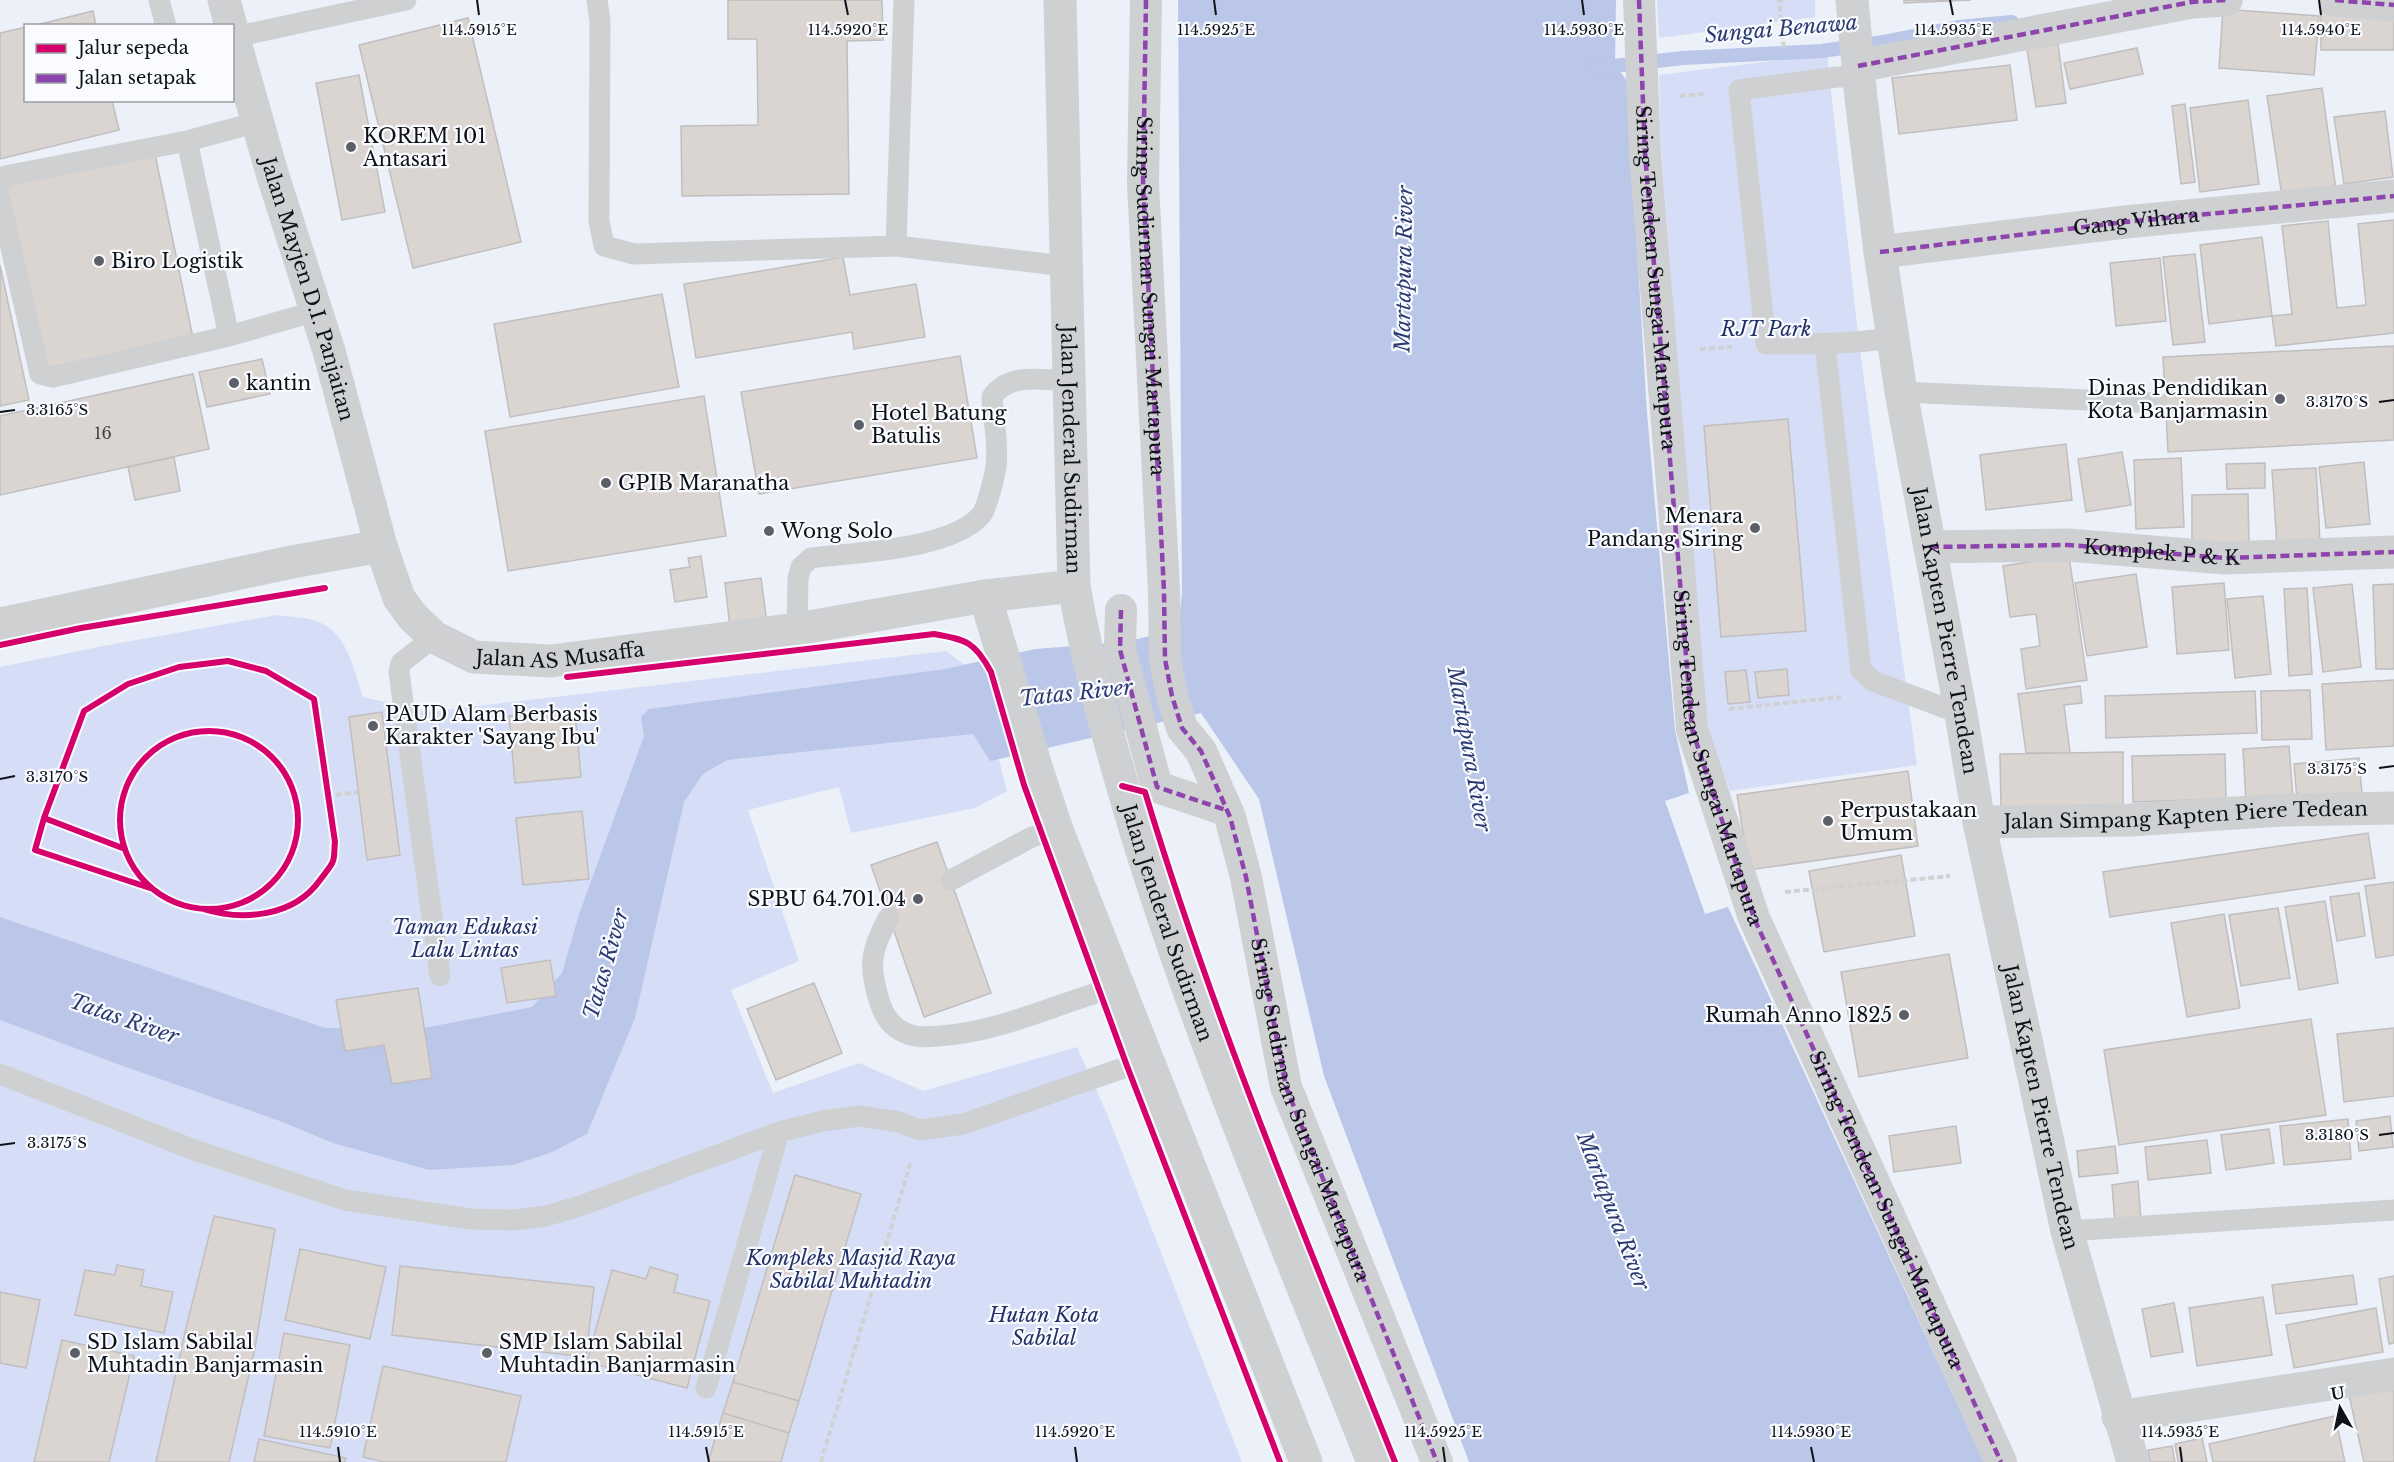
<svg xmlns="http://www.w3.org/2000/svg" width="2394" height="1462" font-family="'Libre Baskerville',serif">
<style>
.green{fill:#d5def6;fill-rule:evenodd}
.water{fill:#bac7e9}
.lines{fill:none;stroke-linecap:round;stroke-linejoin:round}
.stream{stroke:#bac7e9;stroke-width:14}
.building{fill:#dbd5d2;stroke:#c0bebf;stroke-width:1.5}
.path{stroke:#cfd1d3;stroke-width:4;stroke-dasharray:6 3;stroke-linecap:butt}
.service{stroke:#cfd0d2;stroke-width:21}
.pedestrian{stroke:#cfd0d2;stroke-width:32}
.minor{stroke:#cfd0d2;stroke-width:33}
.tertiary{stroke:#cfd0d2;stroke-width:33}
.secondary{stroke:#cfd0d2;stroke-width:33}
.primary{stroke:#cfd0d2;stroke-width:33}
.quiet{stroke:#8e44ad;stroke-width:4.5;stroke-dasharray:9 4.5;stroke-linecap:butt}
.cycleway-casing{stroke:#f9fbff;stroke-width:10}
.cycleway{stroke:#d6006c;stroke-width:6}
.ticks{fill:none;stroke:#0e1118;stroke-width:2}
.poi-dot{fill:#5c5f67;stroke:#f9fbff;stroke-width:2}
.labels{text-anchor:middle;stroke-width:4.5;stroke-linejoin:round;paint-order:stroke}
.number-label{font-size:16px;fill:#414246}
.poi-label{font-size:20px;fill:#0e1118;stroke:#f9fbff;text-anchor:start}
.street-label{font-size:20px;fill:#0e1118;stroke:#f9fbff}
.park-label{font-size:20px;font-style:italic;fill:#223269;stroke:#f9fbff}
.water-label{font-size:21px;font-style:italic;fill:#2a3b72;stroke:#f9fbff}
.ticks-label{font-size:15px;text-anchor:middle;fill:#0e1118;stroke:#f9fbff;stroke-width:4.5;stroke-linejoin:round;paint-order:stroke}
</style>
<rect width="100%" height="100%" fill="#ecf0f9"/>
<path class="green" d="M 1657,0 L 1815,0 L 1815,17 L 1659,38 Z
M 1827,54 L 1859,343 L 1917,765 L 1730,791 L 1706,729 L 1661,148 L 1659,75 ZM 1788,419 L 1806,630 L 1722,637 L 1704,426 Z
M 277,615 C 292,617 310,617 323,624 C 348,636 355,674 363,697 L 428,712 L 946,651 L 977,674 L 1007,791 L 975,808 L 851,833 L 839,787 L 748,810 L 799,961 L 731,990 L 773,1093 L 859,1063 L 923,1091 L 1077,1047 L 1108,1116 L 1242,1462 L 0,1462 L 0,667 L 103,646 Z"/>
<path class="water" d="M 1178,0 L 1616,0 L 1615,65 L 1627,81 L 1647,413 L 1675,730 L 1689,793 L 1665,801 L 1705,914 L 1728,907 L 1984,1462 L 1469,1462 L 1324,1076 L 1259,799 L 1201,713 L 990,761 L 973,734 L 727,760 L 703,774 L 684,802 L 635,1018 L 587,1134 L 550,1153 L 513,1165 L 429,1170 L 333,1143 L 280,1121 L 120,1065 L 0,1020 L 0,917 L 325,1028 L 424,1028 L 532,1007 L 562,973 L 579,914 L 644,736 L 641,717 L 649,709 L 945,669 L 1035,649 L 1125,642 L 1178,629 L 1182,593 Z"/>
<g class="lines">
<path class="stream" d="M 1596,68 L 1683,58 L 1822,51 L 1883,42 L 1958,27 L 2012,22"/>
</g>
<path class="building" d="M 728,0 L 882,0 L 883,40 L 847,41 L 849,194 L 682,196 L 681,126 L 758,125 L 757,39 L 728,39 Z
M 1904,0 L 1971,0 L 1904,3 Z
M 2223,9 L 2319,16 L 2314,75 L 2219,68 Z
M 93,11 L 96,26 L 32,26 Z
M 2321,11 L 2394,11 L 2394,50 L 2321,50 Z
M 468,18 L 521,242 L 413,268 L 359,45 Z
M 26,27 L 26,100 L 112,100 L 119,130 L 0,159 L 0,33 Z
M 2058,44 L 2066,103 L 2036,107 L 2027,49 Z
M 2137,48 L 2143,74 L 2070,89 L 2064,63 Z
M 2010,65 L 2017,120 L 1899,134 L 1892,78 Z
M 359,75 L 385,212 L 342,220 L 316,83 Z
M 2322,88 L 2336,190 L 2282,197 L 2267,96 Z
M 2248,100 L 2259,184 L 2200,192 L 2190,108 Z
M 2185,104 L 2195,182 L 2181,184 L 2172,106 Z
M 2385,111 L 2393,177 L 2344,184 L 2334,117 Z
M 155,154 L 193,338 L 43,369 L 5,185 Z
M 2394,220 L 2394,333 L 2276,346 L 2272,316 L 2292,314 L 2282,226 L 2328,221 L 2337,308 L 2366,305 L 2358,224 Z
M 2262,237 L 2272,316 L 2209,324 L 2200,245 Z
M 2195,254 L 2205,342 L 2173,345 L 2163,257 Z
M 843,257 L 850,295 L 916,284 L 925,337 L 854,349 L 852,332 L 696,358 L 684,284 Z
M 2160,258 L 2166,321 L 2116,326 L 2110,263 Z
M 0,265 L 29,400 L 0,406 Z
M 662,294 L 679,387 L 510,417 L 494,324 Z
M 2394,346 L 2394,440 L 2168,452 L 2163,357 Z
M 960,356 L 977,458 L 759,494 L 741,392 Z
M 262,359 L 270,394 L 207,407 L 199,372 Z
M 193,374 L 209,449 L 0,495 L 0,416 Z
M 704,396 L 726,536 L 508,571 L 485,431 Z
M 1788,419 L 1806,631 L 1721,637 L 1704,426 Z
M 2066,444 L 2072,500 L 1986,510 L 1980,455 Z
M 2122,452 L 2131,505 L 2086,512 L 2078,459 Z
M 174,457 L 180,491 L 135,500 L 128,467 Z
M 2181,458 L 2184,527 L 2136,529 L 2134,460 Z
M 2364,462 L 2370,524 L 2326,528 L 2319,467 Z
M 2265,463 L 2265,488 L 2227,489 L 2226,464 Z
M 2316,468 L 2320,542 L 2277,545 L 2272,470 Z
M 2248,494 L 2249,549 L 2192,550 L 2192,495 Z
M 701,556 L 707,597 L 675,602 L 670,570 L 690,567 L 688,558 Z
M 2069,556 L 2087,680 L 2026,689 L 2021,649 L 2040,646 L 2036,614 L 2010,617 L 2003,566 Z
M 2136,574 L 2147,647 L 2087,656 L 2075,583 Z
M 761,578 L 767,624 L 730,628 L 725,583 Z
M 2224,583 L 2229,650 L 2177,654 L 2172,587 Z
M 2352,584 L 2361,667 L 2323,672 L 2313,588 Z
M 2394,584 L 2394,669 L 2376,669 L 2373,585 Z
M 2307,588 L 2312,674 L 2289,676 L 2284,589 Z
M 2263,596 L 2271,674 L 2235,678 L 2227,599 Z
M 1787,669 L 1789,695 L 1758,698 L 1755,672 Z
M 1746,670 L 1750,702 L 1728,704 L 1725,672 Z
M 2394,680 L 2394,746 L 2326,750 L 2322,684 Z
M 2080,686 L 2082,703 L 2064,705 L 2070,753 L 2026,753 L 2018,694 Z
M 2310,690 L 2312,739 L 2262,740 L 2261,691 Z
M 2255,691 L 2257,733 L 2106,738 L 2105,696 Z
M 575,710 L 581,777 L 515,783 L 509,716 Z
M 382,712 L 400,855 L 367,860 L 349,717 Z
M 2289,746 L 2293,799 L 2246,802 L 2243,749 Z
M 2123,752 L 2123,806 L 2001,809 L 2000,754 Z
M 2225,754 L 2226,799 L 2133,802 L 2132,756 Z
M 2359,758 L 2362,794 L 2297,799 L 2294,764 Z
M 1908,771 L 1918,846 L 1749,870 L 1737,795 Z
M 582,811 L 589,879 L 523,885 L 516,818 Z
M 2368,833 L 2375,878 L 2110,917 L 2103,872 Z
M 937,842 L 991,993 L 924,1017 L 871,865 Z
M 1901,855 L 1915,936 L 1824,952 L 1809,871 Z
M 2394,882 L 2394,955 L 2376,958 L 2365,886 Z
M 2359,893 L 2365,936 L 2337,941 L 2330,897 Z
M 2325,901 L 2338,983 L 2299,990 L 2285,907 Z
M 2278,908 L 2290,978 L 2241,986 L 2229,915 Z
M 2224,914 L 2240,1008 L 2187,1017 L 2171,923 Z
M 1949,954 L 1968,1058 L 1859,1077 L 1841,972 Z
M 550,960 L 556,996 L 507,1003 L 501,968 Z
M 814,983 L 842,1053 L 776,1080 L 747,1009 Z
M 418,988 L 432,1078 L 392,1084 L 384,1045 L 345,1051 L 336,1000 Z
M 2311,1019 L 2326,1115 L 2119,1145 L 2104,1050 Z
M 2394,1028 L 2394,1096 L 2344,1102 L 2337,1034 Z
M 2390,1116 L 2393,1147 L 2359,1151 L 2356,1121 Z
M 2348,1119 L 2351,1159 L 2284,1165 L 2280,1126 Z
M 1956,1126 L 1961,1163 L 1894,1172 L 1889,1136 Z
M 2269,1129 L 2274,1163 L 2226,1170 L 2221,1135 Z
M 2207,1140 L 2211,1173 L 2148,1180 L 2145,1147 Z
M 2115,1146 L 2118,1173 L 2079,1177 L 2077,1151 Z
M 795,1175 L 861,1194 L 799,1401 L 733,1382 Z
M 2138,1181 L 2141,1220 L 2115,1223 L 2112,1185 Z
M 214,1216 L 275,1229 L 255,1348 L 185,1332 Z
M 300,1249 L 386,1267 L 370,1339 L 285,1320 Z
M 117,1265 L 144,1270 L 141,1286 L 173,1292 L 164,1333 L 75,1315 L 85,1270 L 115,1275 Z
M 400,1266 L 594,1287 L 586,1357 L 392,1335 Z
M 650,1267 L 678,1275 L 674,1292 L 710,1301 L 687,1388 L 587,1362 L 612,1270 L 646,1279 Z
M 2353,1275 L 2357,1304 L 2276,1314 L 2272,1285 Z
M 2394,1276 L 2394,1343 L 2389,1344 L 2379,1279 Z
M 0,1292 L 40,1300 L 26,1368 L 0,1363 Z
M 2263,1297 L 2272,1355 L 2197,1366 L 2189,1308 Z
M 2174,1303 L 2183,1352 L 2151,1357 L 2142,1309 Z
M 2376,1308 L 2383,1352 L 2294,1368 L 2286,1325 Z
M 185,1332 L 255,1348 L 229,1462 L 156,1462 Z
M 284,1333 L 350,1345 L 330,1448 L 264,1436 Z
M 62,1340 L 134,1356 L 109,1462 L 34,1462 Z
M 383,1366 L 521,1396 L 506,1462 L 384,1462 L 363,1457 Z
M 733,1382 L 799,1401 L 789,1433 L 723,1413 Z
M 2394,1385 L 2394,1462 L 2364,1462 L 2349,1395 Z
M 723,1413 L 789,1433 L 781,1462 L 708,1462 Z
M 2335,1416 L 2345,1462 L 2213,1462 L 2209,1444 Z
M 2202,1438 L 2207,1462 L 2178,1462 L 2175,1444 Z
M 259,1439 L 346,1458 L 345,1462 L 254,1462 Z
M 2172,1446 L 2175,1462 L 2150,1462 L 2148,1450 Z"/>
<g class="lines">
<path class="path" d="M 1783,0 L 1779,1 L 1784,50
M 1680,96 L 1706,94
M 1700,349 L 1732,347
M 1729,709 L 1841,697
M 327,796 L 358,792
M 1785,892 L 1950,876
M 821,1462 L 911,1161"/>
<path class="service" d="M 159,0 L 166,26
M 597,0 L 600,21 L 599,221 L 604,246 L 634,254 L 896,246 L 1065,266
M 234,37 L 406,0
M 1859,77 L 1837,77 L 1739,90 L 1766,344 C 1809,344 1850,344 1893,338
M 187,141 L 258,122
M 0,183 L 5,176 L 187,141 L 229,336 L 53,377 L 40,374 L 0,200
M 896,246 L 904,0
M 229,336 L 316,311
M 1825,345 L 1861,670 L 1873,681 L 1961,714
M 1901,392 L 2157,403
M 797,629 L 798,578 L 801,567 L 811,558 C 856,552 953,550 982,514 C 987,507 995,475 996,466 C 999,444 993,419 992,397 C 1009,372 1042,380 1068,381
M 434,637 L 401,663 L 399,672 L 440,976
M 951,880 L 1032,837 L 1057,830
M 889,917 C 871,949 868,965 879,1000 C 884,1018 895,1032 915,1036 C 922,1038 931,1036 938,1036 C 998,1033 1061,1002 1119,986
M 0,1074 L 197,1151 L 345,1200 L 471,1219 L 514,1220 L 546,1216 L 580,1206 L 779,1132 L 823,1121 L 859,1116 L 899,1122 L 920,1130 L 963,1124 L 1149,1059
M 2067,1231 L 2394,1210
M 706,1388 L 779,1132"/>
<g class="pedestrian">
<path id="s1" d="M 1146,0 L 1143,184 L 1164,591 L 1165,659 L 1172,696 L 1182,728 L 1201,751 L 1230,817 L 1246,877 L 1286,1087 L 1437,1462"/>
<path id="s2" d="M 1639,0 L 1645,154 L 1692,729 L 1754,918 L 2001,1462"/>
<path d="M 1121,610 L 1120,650 L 1157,787 L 1226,810"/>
</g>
<g class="minor">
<path d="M 2335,0 L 2394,5"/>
<path d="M 1858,66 L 2192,2 L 2226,0"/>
<path id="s3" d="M 1880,252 L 2125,222 L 2394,196"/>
<path id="s4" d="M 1930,547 L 2068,545 L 2225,558 L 2394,552"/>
<path d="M 2118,1417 L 2394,1374"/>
</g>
<path class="tertiary" id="s5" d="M 1979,822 L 2130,820 L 2281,810 L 2394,808"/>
<g class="secondary">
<path d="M 224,0 L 231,26"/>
<path id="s6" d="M 232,32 L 272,173 L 329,351 L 381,546 L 399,598 L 413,617 L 434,637 L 474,657 L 551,661 L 797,629 L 985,596 L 1074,586"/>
<path d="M 985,596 L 1038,773 L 1057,830 L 1306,1462"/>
<path d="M 0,624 L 292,562 L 381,546"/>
</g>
<g class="primary">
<path id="s7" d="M 1060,0 L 1074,586 C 1088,667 1111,747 1134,825 C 1200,1042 1289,1251 1373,1462"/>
<path id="s8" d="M 1852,0 L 1861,98 L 1880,252 L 1901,392 L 1961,714 L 1979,822 L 2067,1231 L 2133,1462"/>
</g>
<path class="quiet" d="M 1146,0 L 1143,184 L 1164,591 L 1165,659 L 1172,696 L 1182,728 L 1201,751 L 1230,817 L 1246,877 L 1286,1087 L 1437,1462
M 1639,0 L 1645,154 L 1692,729 L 1754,918 L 2001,1462
M 2335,0 L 2394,5
M 1858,66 L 2192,2 L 2226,0
M 1880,252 L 2125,222 L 2394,196
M 1930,547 L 2068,545 L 2225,558 L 2394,552
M 1121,610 L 1120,650 L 1157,787 L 1226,810"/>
<g class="cycleway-casing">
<path id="cycleway" d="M 0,645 L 81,628 L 325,588
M 567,677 L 934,634 C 967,640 975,642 991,672 L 1024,785 L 1127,1066 L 1280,1462
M120 820a89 89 0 1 1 178 0a89 89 0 1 1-178 0Z
M 1122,786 L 1145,792 C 1214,1021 1307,1241 1395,1462
M 44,818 L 35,850 L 150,888
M 125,849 L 44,818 L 84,711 L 128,684 L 179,667 L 228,661 L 266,671 L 314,699 L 335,842 C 334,848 335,855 333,861 C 331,867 324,874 320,880 C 294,917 243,921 203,909"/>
</g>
<use href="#cycleway" class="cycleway"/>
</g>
<path class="ticks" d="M 477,0 L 479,15M 845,0 L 848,15M 1214,0 L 1216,15M 1582,0 L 1584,15M 1950,0 L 1953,15M 2319,0 L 2321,15M 2379,402 L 2394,400M 0,412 L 15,410M 2379,768 L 2394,766M 0,779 L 15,776M 2379,1135 L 2394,1133M 0,1145 L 15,1143M 338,1447 L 340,1462M 706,1447 L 709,1462M 1075,1447 L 1077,1462M 1443,1447 L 1445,1462M 1811,1447 L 1814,1462M 2180,1447 L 2182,1462"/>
<g class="poi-dot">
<circle cx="351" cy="147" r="6"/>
<circle cx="99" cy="261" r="6"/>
<circle cx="234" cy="383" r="6"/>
<circle cx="2280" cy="399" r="6"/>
<circle cx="859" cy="425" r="6"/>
<circle cx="606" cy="483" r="6"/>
<circle cx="1755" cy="528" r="6"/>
<circle cx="769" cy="531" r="6"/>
<circle cx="373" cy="726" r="6"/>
<circle cx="1828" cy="821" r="6"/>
<circle cx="918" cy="899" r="6"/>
<circle cx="1904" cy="1015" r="6"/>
<circle cx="75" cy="1353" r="6"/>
<circle cx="487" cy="1353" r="6"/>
</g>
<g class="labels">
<g class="number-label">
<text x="103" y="439">16</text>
</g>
<g class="poi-label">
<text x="363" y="143">KOREM 101<tspan x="363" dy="23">Antasari</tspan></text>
<text x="111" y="268">Biro Logistik</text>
<text x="246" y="390">kantin</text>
<text x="2268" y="395" text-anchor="end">Dinas Pendidikan<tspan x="2268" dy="23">Kota Banjarmasin</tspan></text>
<text x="871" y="420">Hotel Batung<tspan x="871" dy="23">Batulis</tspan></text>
<text x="618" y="490">GPIB Maranatha</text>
<text x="1743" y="523" text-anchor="end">Menara<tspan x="1743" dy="23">Pandang Siring</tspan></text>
<text x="781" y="538">Wong Solo</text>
<text x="385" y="721">PAUD Alam Berbasis<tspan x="385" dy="23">Karakter 'Sayang Ibu'</tspan></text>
<text x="1840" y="817">Perpustakaan<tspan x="1840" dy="23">Umum</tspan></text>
<text x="906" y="906" text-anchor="end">SPBU 64.701.04</text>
<text x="1892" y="1022" text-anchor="end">Rumah Anno 1825</text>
<text x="87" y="1349">SD Islam Sabilal<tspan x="87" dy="23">Muhtadin Banjarmasin</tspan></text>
<text x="499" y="1349">SMP Islam Sabilal<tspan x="499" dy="23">Muhtadin Banjarmasin</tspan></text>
</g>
<g class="street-label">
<text dy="7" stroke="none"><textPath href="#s3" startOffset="258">Gang Vihara</textPath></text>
<text dy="7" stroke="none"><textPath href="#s2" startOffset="278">Siring Tendean Sungai Martapura</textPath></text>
<text dy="7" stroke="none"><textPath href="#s6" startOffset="268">Jalan Mayjen D.I. Panjaitan</textPath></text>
<text dy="7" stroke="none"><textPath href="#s1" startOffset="296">Siring Sudirman Sungai Martapura</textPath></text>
<text dy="7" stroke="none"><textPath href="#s7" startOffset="450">Jalan Jenderal Sudirman</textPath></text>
<text dy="7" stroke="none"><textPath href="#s4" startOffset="232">Komplek P &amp; K</textPath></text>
<text dy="7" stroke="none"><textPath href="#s8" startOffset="638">Jalan Kapten Pierre Tendean</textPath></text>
<text dy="7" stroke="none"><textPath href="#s6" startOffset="774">Jalan AS Musaffa</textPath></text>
<text dy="7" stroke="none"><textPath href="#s2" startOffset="764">Siring Tendean Sungai Martapura</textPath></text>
<text dy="7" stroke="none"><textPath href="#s5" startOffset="207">Jalan Simpang Kapten Piere Tedean</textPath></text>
<text dy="7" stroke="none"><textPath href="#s7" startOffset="936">Jalan Jenderal Sudirman</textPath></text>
<text dy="7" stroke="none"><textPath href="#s8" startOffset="1124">Jalan Kapten Pierre Tendean</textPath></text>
<text dy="7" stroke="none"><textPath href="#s1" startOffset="1137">Siring Sudirman Sungai Martapura</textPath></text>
<text dy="7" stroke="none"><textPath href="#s2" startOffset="1250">Siring Tendean Sungai Martapura</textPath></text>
</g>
<g class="park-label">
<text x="1766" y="336">RJT Park</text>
<text x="465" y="934">Taman Edukasi<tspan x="465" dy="23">Lalu Lintas</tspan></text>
<text x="851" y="1265">Kompleks Masjid Raya<tspan x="851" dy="23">Sabilal Muhtadin</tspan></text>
<text x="1044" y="1322">Hutan Kota<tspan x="1044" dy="23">Sabilal</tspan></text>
</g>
<g class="water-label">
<text transform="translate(1781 29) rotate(-5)" y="7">Sungai Benawa</text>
<text transform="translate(1404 269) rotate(-89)" y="7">Martapura River</text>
<text transform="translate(1076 693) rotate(-6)" y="7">Tatas River</text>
<text transform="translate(1469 749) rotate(80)" y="7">Martapura River</text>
<text transform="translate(606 964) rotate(-74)" y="7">Tatas River</text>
<text transform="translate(124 1019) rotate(19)" y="7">Tatas River</text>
<text transform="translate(1613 1211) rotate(69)" y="7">Martapura River</text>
</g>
</g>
<g class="ticks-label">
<text x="2321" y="35">114.5940°E</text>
<text x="479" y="35">114.5915°E</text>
<text x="848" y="35">114.5920°E</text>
<text x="1216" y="35">114.5925°E</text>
<text x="1584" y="35">114.5930°E</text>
<text x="1953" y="35">114.5935°E</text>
<text x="2337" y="407">3.3170°S</text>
<text x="57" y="415">3.3165°S</text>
<text x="2337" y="774">3.3175°S</text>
<text x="57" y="782">3.3170°S</text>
<text x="2337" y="1140">3.3180°S</text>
<text x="57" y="1148">3.3175°S</text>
<text x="338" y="1437">114.5910°E</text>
<text x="706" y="1437">114.5915°E</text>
<text x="1075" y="1437">114.5920°E</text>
<text x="1443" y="1437">114.5925°E</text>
<text x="1811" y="1437">114.5930°E</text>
<text x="2180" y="1437">114.5935°E</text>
</g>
<rect x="24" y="24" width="210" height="78" fill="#f9fbff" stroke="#9b9da3" stroke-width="1.5"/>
<rect x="36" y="44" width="30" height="9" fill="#d6006c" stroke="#9b9da3" stroke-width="1.5"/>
<text x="78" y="54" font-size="18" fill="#0e1118">Jalur sepeda</text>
<rect x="36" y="74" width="30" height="9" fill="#8e44ad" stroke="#9b9da3" stroke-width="1.5"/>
<text x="78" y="84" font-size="18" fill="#0e1118">Jalan setapak</text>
<g transform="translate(2340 1408) rotate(351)" stroke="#f9fbff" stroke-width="4.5" paint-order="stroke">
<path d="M0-4.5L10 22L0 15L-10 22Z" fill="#0e1118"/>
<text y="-9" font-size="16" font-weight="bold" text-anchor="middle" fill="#0e1118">U</text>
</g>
</svg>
